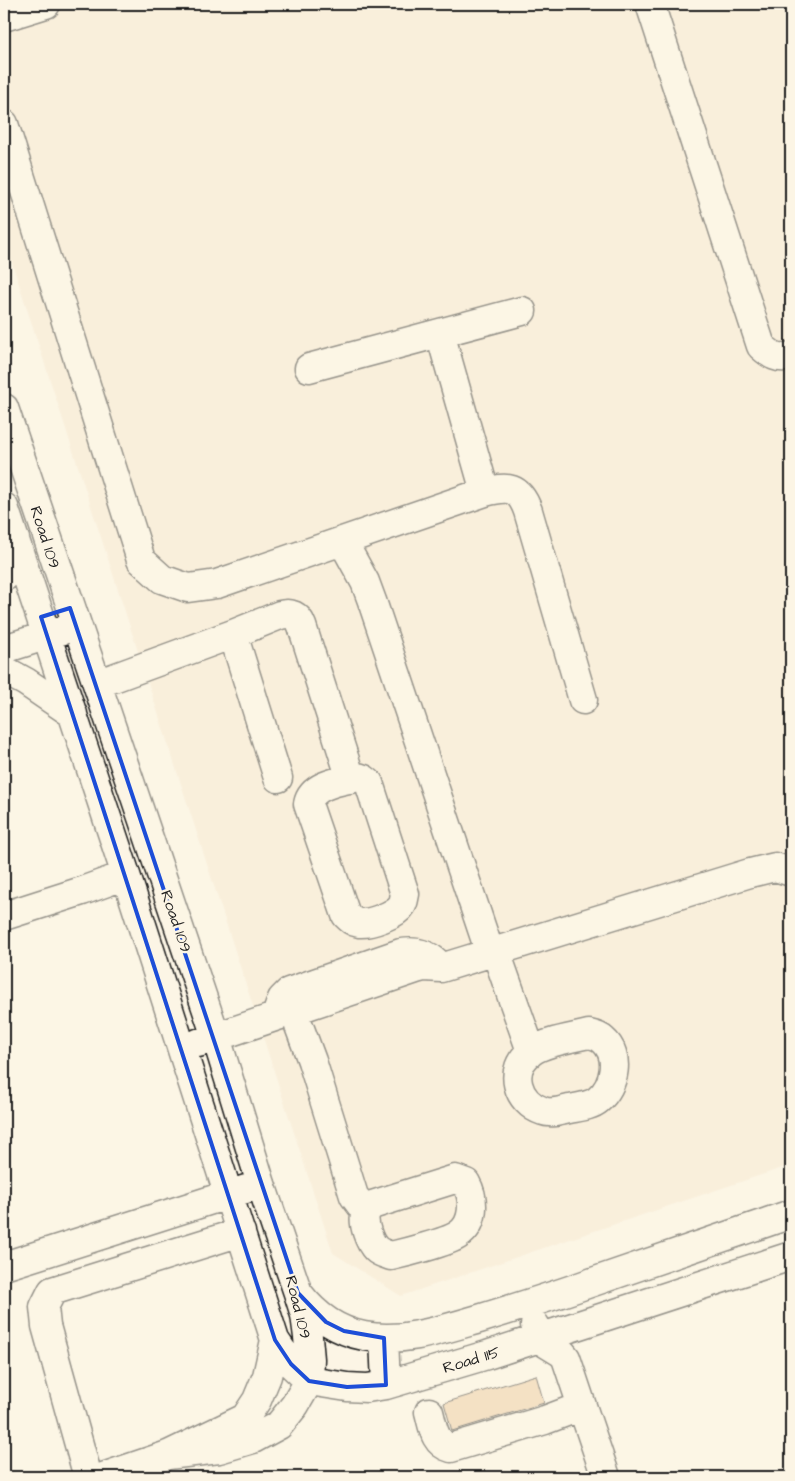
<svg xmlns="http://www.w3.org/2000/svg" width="795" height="1481" font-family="'Architects Daughter',sans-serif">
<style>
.built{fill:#f7e7cf}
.building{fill:#ebc79c;stroke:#1c1c1c}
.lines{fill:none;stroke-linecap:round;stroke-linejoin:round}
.minor-casing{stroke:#1c1c1c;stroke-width:31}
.minor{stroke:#fcf5e5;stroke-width:28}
.marked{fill:none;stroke:#1d4ed8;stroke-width:4;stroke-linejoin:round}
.labels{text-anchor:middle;stroke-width:5;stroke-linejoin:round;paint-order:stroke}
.street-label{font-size:16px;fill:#1c1c1c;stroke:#fcf5e5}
</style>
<rect width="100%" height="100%" fill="#fcf5e5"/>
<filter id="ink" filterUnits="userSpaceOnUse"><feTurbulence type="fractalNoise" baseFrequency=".02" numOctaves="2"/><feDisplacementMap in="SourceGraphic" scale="10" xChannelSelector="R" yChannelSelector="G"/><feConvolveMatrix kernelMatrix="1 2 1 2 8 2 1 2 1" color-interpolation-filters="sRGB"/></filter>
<g filter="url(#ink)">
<path class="built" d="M 4,4 L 791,4 L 791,1165 L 401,1296 L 333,1253 L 4,238 Z"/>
<path class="building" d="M 536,1375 L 544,1403 L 452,1431 L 444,1403 Z"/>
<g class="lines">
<g class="minor-casing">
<path id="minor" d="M 650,4 L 761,346 C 771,355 778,360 791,356
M 4,17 L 46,4
M 4,124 L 141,560 L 162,579 L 188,588 L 217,584 L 485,492 C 508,486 519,486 528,511 L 583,700
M 440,333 L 485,492
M 309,368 L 522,311
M 4,408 L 216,1037 L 261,1184 L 298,1293 L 305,1315 L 308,1337 L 310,1359 L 309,1381 L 295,1405 L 279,1425 L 253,1439 L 219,1449 L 168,1455
M 4,507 L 126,875 L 275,1340 L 291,1364 L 309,1381
M 343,542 L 365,582 L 372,601 L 490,953
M 4,577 L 15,539
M 233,634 L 278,778
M 4,649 L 64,630
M 4,670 L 26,682 L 73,714
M 97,684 L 233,634 L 280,615 C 291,612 298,615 302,626 L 351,779
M 358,777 L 364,779 L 369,783 L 405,894 C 404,898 404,902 402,905 C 396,915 370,924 359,923 C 353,922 350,919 346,915 L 308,804 C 312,784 341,781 358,777 Z
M 4,916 L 82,891 L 126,875
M 496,952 L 531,1051
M 276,1016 L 282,999 L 289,992 L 401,953 C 416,951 428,953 439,965
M 299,1026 L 312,1061 L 354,1196 L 366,1212
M 589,1034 C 594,1035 599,1036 603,1040 C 621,1055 615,1086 598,1100 C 591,1106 579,1107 569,1109 C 561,1111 551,1114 543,1111 C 517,1103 507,1069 531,1052 C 542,1043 575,1037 589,1034 Z
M 198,1043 L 416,969 L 424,967 L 441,968 L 750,873 L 775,867 L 791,872
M 455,1179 L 466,1183 C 475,1199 475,1224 458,1235 C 448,1242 404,1253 391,1256 C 386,1254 380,1253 376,1249 C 369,1242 363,1224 365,1215 C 366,1210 369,1208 372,1205 Z
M 4,1266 L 246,1189
M 299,1294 C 316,1316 336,1331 364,1336 C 403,1343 441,1330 479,1319 C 515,1308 551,1297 587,1284 C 655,1261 723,1237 791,1214
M 384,1338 L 386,1385
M 309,1381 L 347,1387 L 367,1388 L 386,1385 L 487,1355 L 791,1256
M 582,1406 L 606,1477
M 429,1412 C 433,1426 434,1444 451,1448 L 545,1420 L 582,1406 L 566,1358 L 562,1353 L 544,1342 L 535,1325
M 88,1477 L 46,1326 L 44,1307 L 52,1291 L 241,1232
M 103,1477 L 168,1455 L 245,1418 L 257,1400 L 267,1376 L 275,1340"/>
</g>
<use href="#minor" class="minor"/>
</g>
</g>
<path d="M0 0H795V1481H0ZM 70,608 L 298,1293 L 326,1322 L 344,1331 L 384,1338 L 386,1385 L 347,1387 L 309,1381 L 291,1364 L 275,1340 L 41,617 Z" fill="#fcf5e5" fill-opacity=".55" fill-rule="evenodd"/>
<path class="marked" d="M 70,608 L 298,1293 L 326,1322 L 344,1331 L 384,1338 L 386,1385 L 347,1387 L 309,1381 L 291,1364 L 275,1340 L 41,617 Z"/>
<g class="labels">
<g class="street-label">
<text transform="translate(46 537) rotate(72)" y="6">Road 109</text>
<text transform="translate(177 921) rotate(71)" y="6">Road 109</text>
<text transform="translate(299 1307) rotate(76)" y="6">Road 109</text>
<text transform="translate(471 1359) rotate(-17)" y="6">Road 115</text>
</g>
</g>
<rect width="795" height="1481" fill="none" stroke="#fcf5e5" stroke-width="20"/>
<rect x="10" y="10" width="775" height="1461" fill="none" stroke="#1c1c1c" stroke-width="2" filter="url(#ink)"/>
</svg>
